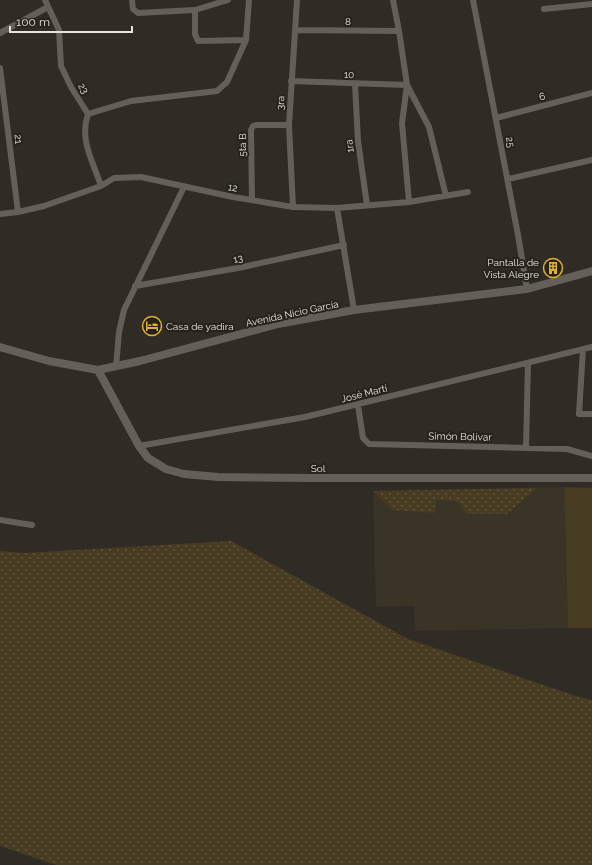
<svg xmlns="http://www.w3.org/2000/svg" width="592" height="865" font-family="Raleway,sans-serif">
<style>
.built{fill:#3a3426}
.grass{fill:url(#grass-dots)}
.garden{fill:#473b21}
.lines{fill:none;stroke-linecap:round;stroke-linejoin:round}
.minor{stroke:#646058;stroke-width:6}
.tertiary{stroke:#646058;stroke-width:8}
.labels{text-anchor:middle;stroke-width:4;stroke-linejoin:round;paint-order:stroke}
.street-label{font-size:10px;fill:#e6e4df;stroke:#26231b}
.poi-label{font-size:10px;fill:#e6e4df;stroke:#26231b;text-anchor:end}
</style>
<defs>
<pattern id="grass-dots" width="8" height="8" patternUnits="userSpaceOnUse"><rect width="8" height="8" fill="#473b21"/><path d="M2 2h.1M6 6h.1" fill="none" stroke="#625741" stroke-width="1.8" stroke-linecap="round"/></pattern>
</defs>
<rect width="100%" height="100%" fill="#302c25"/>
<path class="built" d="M 564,487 L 568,628 L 415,631 L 414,606 L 376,607 L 373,491 Z"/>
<path class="grass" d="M 537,488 L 507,514 L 467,514 L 458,501 L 436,500 L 435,513 L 393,510 L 373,491 Z
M 231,541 L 408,639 L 579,697 L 592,700 L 592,865 L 56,865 L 0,846 L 0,551 L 24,553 Z"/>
<path class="garden" d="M 564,487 L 592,488 L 592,628 L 568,628 Z"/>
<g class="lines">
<path class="minor" d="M 45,0 L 59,30 L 61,66 L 71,87 L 88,114
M 132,0 L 133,9 L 138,13 L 195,10 L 228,0
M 393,0 L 399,31 L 407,85 L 402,123 L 409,202
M 473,0 L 518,235 L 527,289
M 544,9 L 592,4
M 195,10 L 195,34 L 198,41 L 246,40
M 296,30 L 399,31
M 0,33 L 48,7
M 0,68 L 18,212
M 291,81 L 407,85
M 355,84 L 358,141 L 367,205
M 407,85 L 429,127 L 446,196
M 88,114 L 131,101 L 217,91 L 227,82 L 246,40 L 249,0
M 88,114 C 79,140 93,161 101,186
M 496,118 L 592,93
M 508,179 L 592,160
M 252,200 L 251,130 L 253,126 L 256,125 L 289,125
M 293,207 L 289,125 L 297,0
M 337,208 L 354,310
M 0,214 L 18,212 L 44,206 L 101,186 L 114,178 L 141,177 L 233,197 L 293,207 L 337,208 L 409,202 L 468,192
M 135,286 L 238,268 L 344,245
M 583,349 L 579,414 L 592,414
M 116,367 L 119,332 L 124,310 L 184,187
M 358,405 L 363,438 L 369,444 L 567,449 L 592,456
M 139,446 L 305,417 L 592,347
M 526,448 L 528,363
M 0,520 L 32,525"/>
<path class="tertiary" d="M 0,347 L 49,361 L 98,370 L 140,361 L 278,324 L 354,310 L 527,289 L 592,271
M 98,370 L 139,446 L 148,458 L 166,469 L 184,474 L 218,477 L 308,478 L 592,478"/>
</g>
<defs>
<g id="building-ring" transform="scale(1)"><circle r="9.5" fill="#26231b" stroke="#e0b034" stroke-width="1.5"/><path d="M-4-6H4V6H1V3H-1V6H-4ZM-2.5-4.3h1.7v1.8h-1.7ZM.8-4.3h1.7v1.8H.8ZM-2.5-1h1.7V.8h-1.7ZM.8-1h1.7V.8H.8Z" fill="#e0b034"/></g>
<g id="hotel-ring" transform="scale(1)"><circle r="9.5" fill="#26231b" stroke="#e0b034" stroke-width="1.5"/><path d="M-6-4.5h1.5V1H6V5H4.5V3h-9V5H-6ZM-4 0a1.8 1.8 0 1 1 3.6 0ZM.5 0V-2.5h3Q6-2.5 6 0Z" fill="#e0b034"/></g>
</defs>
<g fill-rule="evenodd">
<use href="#building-ring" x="553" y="268"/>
<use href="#hotel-ring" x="152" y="326"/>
</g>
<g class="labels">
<g class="street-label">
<text x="348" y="25">8</text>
<text transform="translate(349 74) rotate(2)" y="4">10</text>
<text transform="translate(84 88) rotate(58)" y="4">23</text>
<text transform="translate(542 96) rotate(-14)" y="4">6</text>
<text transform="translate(280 103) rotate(-87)" y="4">3ra</text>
<text transform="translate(19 139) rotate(83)" y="4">21</text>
<text transform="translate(511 142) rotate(79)" y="4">25</text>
<text transform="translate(242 145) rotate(-89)" y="4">5ta B</text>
<text transform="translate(349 146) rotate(-96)" y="4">1ra</text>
<text transform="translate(233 187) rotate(11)" y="4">12</text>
<text transform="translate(238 258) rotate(-12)" y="4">13</text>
<text transform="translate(292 313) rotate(-12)" y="4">Avenida Nicio García</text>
<text transform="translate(364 393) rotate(-14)" y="4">José Martí</text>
<text transform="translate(460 436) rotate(1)" y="4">Simón Bolívar</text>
<text x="318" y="472">Sol</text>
</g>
<g class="poi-label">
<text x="539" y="266">Pantalla de<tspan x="539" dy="12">Vista Alegre</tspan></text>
<text x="166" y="330" text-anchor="start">Casa de yadira</text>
</g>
</g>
<path d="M10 26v6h122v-6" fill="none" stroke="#e6e4df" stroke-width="2"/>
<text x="16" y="26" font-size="12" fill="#e6e4df" stroke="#26231b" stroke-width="3" paint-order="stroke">100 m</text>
</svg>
